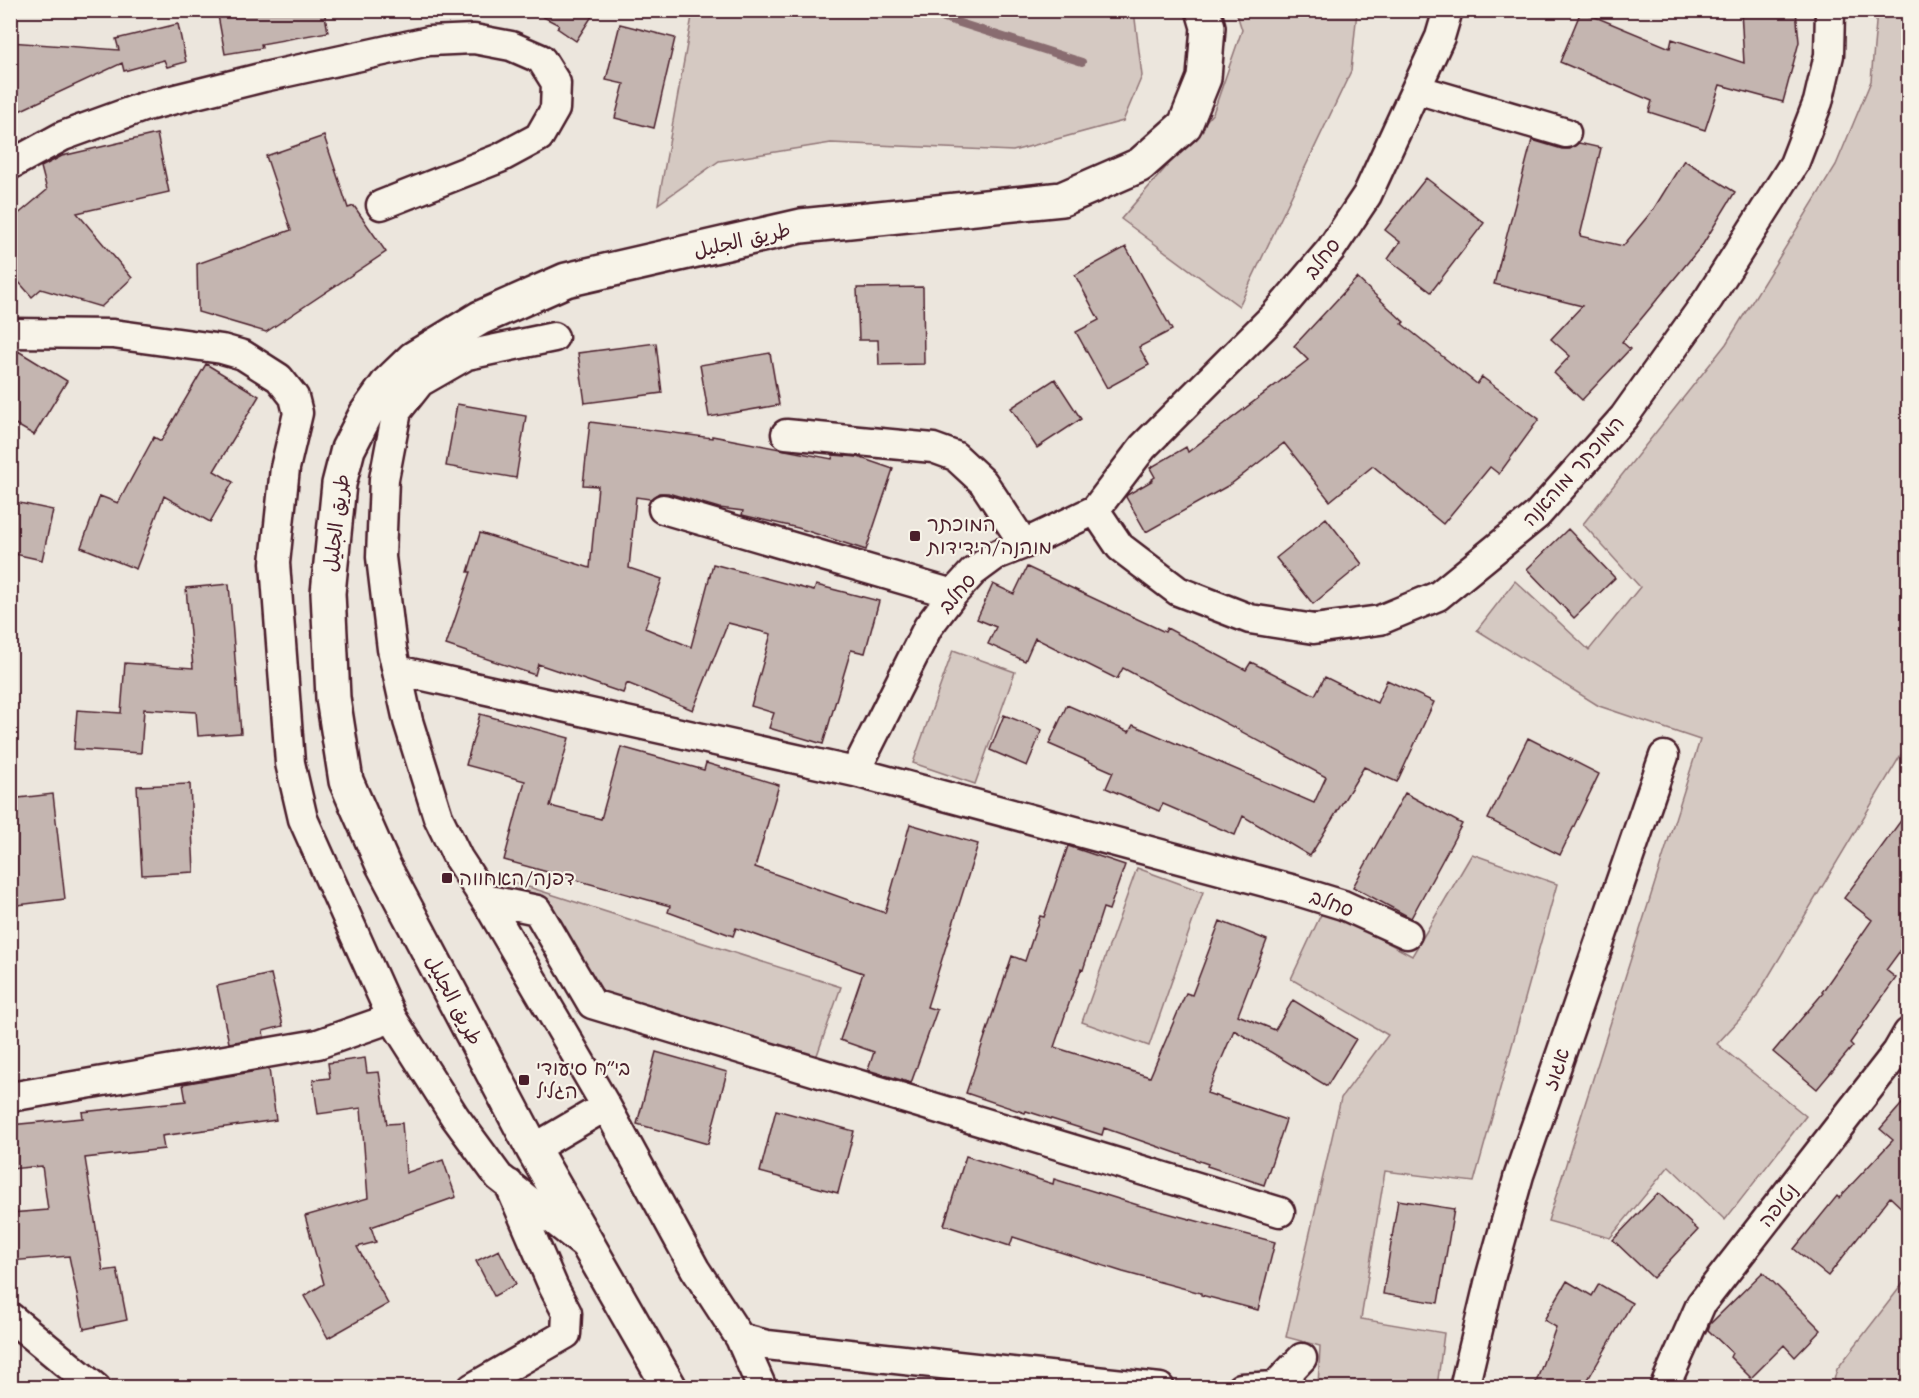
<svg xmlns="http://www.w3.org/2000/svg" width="1919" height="1398" font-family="'Comic Neue','Playpen Sans Arabic','Playpen Sans Hebrew',sans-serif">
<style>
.green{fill:#d5c9c2;stroke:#907476;stroke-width:1.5}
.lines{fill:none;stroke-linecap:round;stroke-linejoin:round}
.stream{stroke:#896c6f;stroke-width:8}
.building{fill:#c4b5b0;stroke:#4a1f2b;stroke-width:1.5}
.minor-casing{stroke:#4a1f2b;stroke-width:33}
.major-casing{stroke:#4a1f2b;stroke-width:38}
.minor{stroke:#f7f3e8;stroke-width:28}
.major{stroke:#f7f3e8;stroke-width:33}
.poi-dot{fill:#4a1f2b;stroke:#f7f3e8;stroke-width:2}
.labels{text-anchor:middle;stroke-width:4.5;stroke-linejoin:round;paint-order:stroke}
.street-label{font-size:20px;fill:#4a1f2b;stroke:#f7f3e8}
.poi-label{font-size:20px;fill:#4a1f2b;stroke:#f7f3e8;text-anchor:start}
</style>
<rect width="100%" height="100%" fill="#ece6dd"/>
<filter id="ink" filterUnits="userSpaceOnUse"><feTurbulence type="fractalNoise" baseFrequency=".0167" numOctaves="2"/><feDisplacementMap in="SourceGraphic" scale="12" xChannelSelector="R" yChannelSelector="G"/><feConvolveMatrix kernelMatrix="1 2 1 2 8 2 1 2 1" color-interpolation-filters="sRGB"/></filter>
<g filter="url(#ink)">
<path class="green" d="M 693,11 L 1134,11 L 1142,76 L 1123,121 L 1013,151 L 831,143 L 719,161 L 658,204 Z
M 1236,11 L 1357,11 L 1351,71 L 1239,306 L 1121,219 L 1213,113 L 1242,30 Z
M 1877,11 L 1908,11 L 1908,743 L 1749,1009 L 1717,1044 L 1806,1116 L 1725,1220 L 1669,1166 L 1610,1238 L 1548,1221 L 1700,740 L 1599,706 L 1477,630 L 1515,581 L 1589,650 L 1640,587 L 1583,524 L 1726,344 L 1836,165 L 1871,81 Z
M 953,650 L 1015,672 L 975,784 L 913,763 Z
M 1472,854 L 1557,884 L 1474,1182 L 1385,1171 L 1361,1319 L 1444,1333 L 1437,1387 L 1318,1387 L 1320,1346 L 1286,1337 L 1341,1098 L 1388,1035 L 1291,979 L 1324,908 L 1412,956 Z
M 1137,868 L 1203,892 L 1149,1046 L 1082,1022 Z
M 516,883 L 841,987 L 816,1058 L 569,988 Z
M 1908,1277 L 1908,1387 L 1832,1387 L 1837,1369 Z"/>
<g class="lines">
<path class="stream" d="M 919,10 L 1082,62"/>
</g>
<path class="building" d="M 217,10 L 324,10 L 328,32 L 261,44 L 262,48 L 225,54 Z
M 530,10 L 596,10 L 576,41 L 557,28 L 559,25 Z
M 1741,10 L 1796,10 L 1799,42 L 1783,102 L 1720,85 L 1705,130 L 1649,112 L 1652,101 L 1560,62 L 1581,11 L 1670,48 L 1672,39 L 1744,63 Z
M 178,24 L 186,62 L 167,67 L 164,60 L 124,71 L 122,63 L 17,112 L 10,100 L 10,42 L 119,50 L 116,39 Z
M 620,24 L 675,38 L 654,128 L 615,118 L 624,84 L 606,80 Z
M 157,134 L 169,192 L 77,213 L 132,278 L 101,307 L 41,289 L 32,297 L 10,272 L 10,221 L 47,190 L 41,167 L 62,156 Z
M 324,136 L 348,208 L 354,206 L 386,252 L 266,332 L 198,312 L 197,264 L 291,230 L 266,156 Z
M 1532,140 L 1562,149 L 1570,149 L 1579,143 L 1601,148 L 1580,236 L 1623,246 L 1653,210 L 1684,160 L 1735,192 L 1703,244 L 1622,342 L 1630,349 L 1582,400 L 1554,373 L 1570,356 L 1551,339 L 1582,306 L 1494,284 Z
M 1426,178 L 1484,223 L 1431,292 L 1388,259 L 1400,242 L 1385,230 Z
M 1126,247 L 1172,330 L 1139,347 L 1149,365 L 1107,388 L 1076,332 L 1099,320 L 1075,275 Z
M 1357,278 L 1404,322 L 1402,324 L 1477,384 L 1482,377 L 1539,419 L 1499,474 L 1490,467 L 1443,524 L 1373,466 L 1330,501 L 1284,443 L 1231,484 L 1146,532 L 1126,497 L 1127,495 L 1153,480 L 1152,479 L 1155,477 L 1150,468 L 1186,447 L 1188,452 L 1308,360 L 1294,346 Z
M 923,287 L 924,364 L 879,365 L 878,340 L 859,340 L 857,288 Z
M 656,343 L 662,393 L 585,403 L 578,353 Z
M 18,351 L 67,381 L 34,435 L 10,421 L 10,363 Z
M 770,353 L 779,405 L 709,417 L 700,365 Z
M 206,364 L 259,396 L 214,471 L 233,482 L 210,522 L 164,496 L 136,569 L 81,547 L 100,496 L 118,503 L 154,437 L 161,441 Z
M 1055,379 L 1081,419 L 1037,448 L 1011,408 Z
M 457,404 L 526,416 L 516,478 L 446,466 Z
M 590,422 L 712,438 L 712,436 L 832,459 L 833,455 L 858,457 L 893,469 L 866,550 L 798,528 L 742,515 L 743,511 L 719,508 L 668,493 L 659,493 L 650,499 L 636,497 L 629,568 L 662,579 L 645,628 L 691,647 L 713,564 L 814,591 L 816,585 L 879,601 L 865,653 L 851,650 L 823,744 L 769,728 L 774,713 L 751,706 L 771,634 L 728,623 L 693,710 L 627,683 L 623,693 L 538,664 L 535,675 L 446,645 L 471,572 L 468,572 L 480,533 L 590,568 L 598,486 L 583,485 Z
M 10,501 L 53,510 L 42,560 L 10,553 Z
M 1326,518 L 1362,564 L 1313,604 L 1276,558 Z
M 1568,529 L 1615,578 L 1574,618 L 1527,569 Z
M 1027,567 L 1165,632 L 1167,628 L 1246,670 L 1251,662 L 1315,695 L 1325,677 L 1377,703 L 1387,680 L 1434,702 L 1397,782 L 1364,767 L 1310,856 L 1243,816 L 1235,835 L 1163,804 L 1159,811 L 1106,788 L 1113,772 L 1049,744 L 1067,705 L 1129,732 L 1133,725 L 1314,803 L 1326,777 L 1123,668 L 1117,679 L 1035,638 L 1025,661 L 988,644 L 996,627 L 977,619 L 993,584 L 1014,594 Z
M 229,584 L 241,733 L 198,736 L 196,712 L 144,709 L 141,753 L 74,749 L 77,710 L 121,713 L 125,663 L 193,668 L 186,588 Z
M 480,714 L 569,738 L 550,806 L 601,819 L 621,747 L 704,770 L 706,763 L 779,785 L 755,867 L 885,913 L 910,824 L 978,844 L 927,1007 L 937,1010 L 911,1083 L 868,1070 L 874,1052 L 840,1040 L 863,973 L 736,928 L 733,936 L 668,912 L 670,906 L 504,860 L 525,781 L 466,765 Z
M 1004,715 L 1042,730 L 1027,766 L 990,750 Z
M 1528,738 L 1599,774 L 1560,855 L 1488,819 Z
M 190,784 L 194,872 L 142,875 L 137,786 Z
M 1405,793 L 1462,824 L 1411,918 L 1353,887 Z
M 53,794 L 65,899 L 10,906 L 10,799 Z
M 1908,811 L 1908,940 L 1886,970 L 1896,978 L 1850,1043 L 1853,1046 L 1817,1089 L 1773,1052 L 1823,993 L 1822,992 L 1872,920 L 1844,898 Z
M 1068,846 L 1125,865 L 1109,910 L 1103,908 L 1083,970 L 1081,969 L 1054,1047 L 1150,1077 L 1186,993 L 1192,995 L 1220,921 L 1267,940 L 1238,1015 L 1275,1030 L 1293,1000 L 1356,1039 L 1327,1086 L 1234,1030 L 1207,1093 L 1286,1120 L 1264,1185 L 1207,1166 L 1208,1164 L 1104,1128 L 1102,1135 L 1026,1111 L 1025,1113 L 966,1093 L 1012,956 L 1025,961 L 1040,916 L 1044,917 Z
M 271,974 L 283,1026 L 263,1031 L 264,1037 L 229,1043 L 217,986 Z
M 656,1052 L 727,1072 L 708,1144 L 637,1124 Z
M 365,1058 L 367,1073 L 379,1072 L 387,1124 L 402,1123 L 406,1173 L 443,1160 L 456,1197 L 371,1227 L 376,1242 L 357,1247 L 388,1304 L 328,1338 L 304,1296 L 324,1284 L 305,1216 L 368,1198 L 361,1108 L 318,1114 L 313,1080 L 330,1078 L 328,1063 Z
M 269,1069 L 276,1120 L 162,1136 L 164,1149 L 85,1158 L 103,1271 L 117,1269 L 127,1320 L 84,1329 L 69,1256 L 10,1261 L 10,1213 L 48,1210 L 42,1166 L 10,1169 L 10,1125 L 83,1118 L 82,1112 L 186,1101 L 183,1084 Z
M 1908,1097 L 1908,1214 L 1890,1197 L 1828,1276 L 1794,1249 L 1837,1196 L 1839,1198 L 1893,1140 L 1880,1129 Z
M 776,1110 L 854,1131 L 838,1193 L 760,1172 Z
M 966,1156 L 1053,1184 L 1054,1179 L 1141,1206 L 1275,1242 L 1258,1310 L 1201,1295 L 1201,1293 L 1123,1272 L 1013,1237 L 1010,1246 L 944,1225 Z
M 1658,1193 L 1698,1230 L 1653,1278 L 1613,1240 Z
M 1398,1200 L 1454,1209 L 1438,1303 L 1383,1294 Z
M 499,1250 L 516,1284 L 494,1296 L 476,1261 Z
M 1763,1272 L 1821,1330 L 1795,1357 L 1784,1345 L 1751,1378 L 1730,1357 L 1732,1353 L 1708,1330 L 1710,1324 Z
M 1567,1281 L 1592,1296 L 1599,1284 L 1632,1303 L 1583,1388 L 1534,1388 L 1556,1327 L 1544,1320 Z"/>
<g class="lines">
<g class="minor-casing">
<path id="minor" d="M 1416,89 L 1566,133
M 10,165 L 63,136 L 143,107 L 264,77 L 429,41 L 474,39 L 511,46 L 541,59 L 556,83 L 555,109 L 539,137 L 500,158 L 381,205
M 10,333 L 113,334 L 222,349 L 243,355 L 279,378 L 294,397 L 298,413 L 285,468 L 275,563 L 290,763 L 303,819 L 392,1018 L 455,1117 L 499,1177 L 584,1244
M 786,434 L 933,448 L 955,456 L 983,482 L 1024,544
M 663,509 L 953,594
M 1095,510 L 1120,547 L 1178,591 L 1250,619 L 1314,629 L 1380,620 L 1438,596 L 1537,515 L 1624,417 L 1709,298 L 1794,164 L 1818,102 L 1829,55 L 1830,10
M 397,670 L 855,772
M 485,899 L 537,910 L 592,1004 L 1280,1212
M 1407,934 L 1343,905 L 1291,889 L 855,772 L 928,627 L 953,594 L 973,572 L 996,555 L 1024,544 L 1095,510 L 1143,447 L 1275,315 L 1331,249 L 1367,195 L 1440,37 L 1448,10
M 10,1097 L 318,1044 L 392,1018
M 606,1106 L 695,1269 L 740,1338 L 762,1388
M 533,1149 L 606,1106 L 488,904 L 458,858 L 438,817 L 408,721 L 392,649 L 381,557 L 384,479 L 397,411 L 420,382 L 467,355 L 554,337
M 10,1317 L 96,1388
M 740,1338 L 767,1345 L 1160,1388
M 472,1388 L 566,1334 L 567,1313 L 553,1286 L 509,1184
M 1241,1388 L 1275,1386 L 1302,1358
M 1464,1388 L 1491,1275 L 1519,1175 L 1664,756
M 1664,1388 L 1701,1304 L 1897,1052 L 1908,1033"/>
</g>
<g class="major-casing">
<path id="major" d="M 670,1388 L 533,1149 L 383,865 L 346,781 L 333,698 L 328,593 L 339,484 L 348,449 L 366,414 L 388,383 L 414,358 L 480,318 L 566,280 L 801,226 L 1062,199 L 1140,165 L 1185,125 L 1204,78 L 1208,27 L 1203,10"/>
</g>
<use href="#minor" class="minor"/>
<use href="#major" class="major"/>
</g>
</g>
<g class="poi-dot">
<rect x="909" y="530" width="12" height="12" rx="3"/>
<rect x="441" y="872" width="12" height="12" rx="3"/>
<rect x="518" y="1074" width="12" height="12" rx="3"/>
</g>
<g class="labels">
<g class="street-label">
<text transform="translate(742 240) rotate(-13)" y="7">طريق الجليل</text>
<text transform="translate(1322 258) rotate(-52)" y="7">סחלב</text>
<text transform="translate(1573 471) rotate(-48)" y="7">המוכתר מוהאנה</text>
<text transform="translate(336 523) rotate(-83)" y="7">طريق الجليل</text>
<text transform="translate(957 593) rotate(-49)" y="7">סחלב</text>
<text transform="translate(1332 903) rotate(20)" y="7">סחלב</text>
<text transform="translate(454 1000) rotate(62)" y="7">طريق الجليل</text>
<text transform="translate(1556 1069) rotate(-71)" y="7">אגוז</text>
<text transform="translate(1778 1205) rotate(-52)" y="7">נטופה</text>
</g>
<g class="poi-label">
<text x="927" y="531">המוכתר<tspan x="927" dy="23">מוהנה/הידידות</tspan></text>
<text x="459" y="885">דפנה/האחווה</text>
<text x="536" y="1075">בי״ח סיעודי<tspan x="536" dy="23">הגליל</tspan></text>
</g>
</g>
<rect width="1919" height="1398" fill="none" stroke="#f7f3e8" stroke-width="36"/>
<rect x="18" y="18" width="1883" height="1362" fill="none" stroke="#4a1f2b" stroke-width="2" filter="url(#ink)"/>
</svg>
